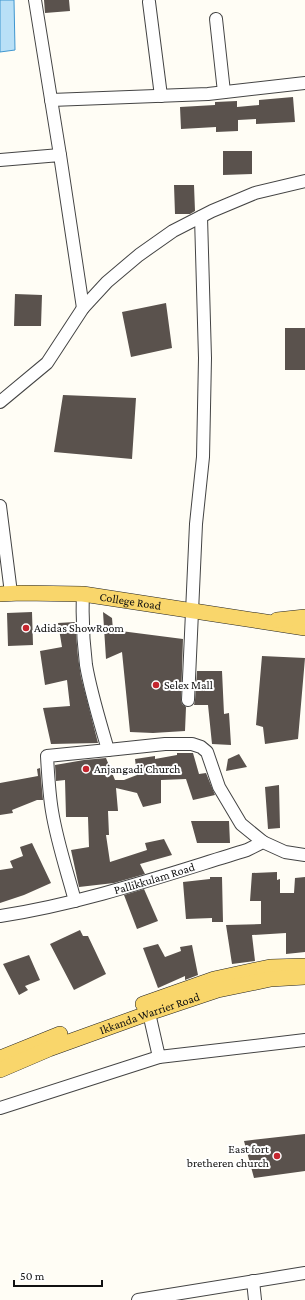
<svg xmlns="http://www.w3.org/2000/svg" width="305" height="1300" font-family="'Crimson Pro',serif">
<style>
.water{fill:#b9e0f7;stroke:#3f96cf}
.building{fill:#5a524d}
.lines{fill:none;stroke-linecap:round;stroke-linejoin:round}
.minor-casing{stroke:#444;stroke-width:14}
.major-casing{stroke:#222;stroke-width:16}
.minor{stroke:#fff;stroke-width:12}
.major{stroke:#f9d66b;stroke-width:15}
.poi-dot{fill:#c4262e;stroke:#fff;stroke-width:1.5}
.labels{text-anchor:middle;stroke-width:4;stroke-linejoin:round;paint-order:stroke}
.street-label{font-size:12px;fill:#111;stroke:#fff}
.poi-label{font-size:12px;fill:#111;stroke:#fff;text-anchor:start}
</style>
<rect width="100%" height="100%" fill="#fffdf5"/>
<path class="water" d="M 0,0 L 14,0 L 15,50 L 0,52 Z"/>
<path class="building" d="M 44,0 L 69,0 L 70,11 L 45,13 Z
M 293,97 L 295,122 L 256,124 L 256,119 L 238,120 L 238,131 L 216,132 L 216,127 L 181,129 L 180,107 L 215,105 L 215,102 L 237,101 L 237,107 L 259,105 L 259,100 Z
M 223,151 L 252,151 L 252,174 L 223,175 Z
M 174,185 L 194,185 L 195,211 L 190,214 L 175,214 Z
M 15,294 L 42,295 L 41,326 L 14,326 Z
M 166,303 L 172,348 L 131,357 L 122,312 Z
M 285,328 L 305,328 L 305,370 L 285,370 Z
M 63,395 L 136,398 L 132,459 L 54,452 Z
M 32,612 L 33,645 L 8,646 L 7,613 Z
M 103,612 L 112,618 L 113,630 L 183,639 L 181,700 L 182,704 L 186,707 L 185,731 L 153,733 L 130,732 L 122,652 L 106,659 Z
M 75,622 L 78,657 L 81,677 L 98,743 L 51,744 L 43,708 L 70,706 L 67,680 L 45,685 L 40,651 L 62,647 L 58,623 Z
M 262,656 L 305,658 L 298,739 L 265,744 L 263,727 L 256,725 Z
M 197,671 L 222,671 L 224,714 L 229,713 L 231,745 L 212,744 L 208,705 L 194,705 L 195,700 Z
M 177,753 L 193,753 L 199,774 L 206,773 L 215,795 L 193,800 L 186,779 L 161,780 L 161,803 L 143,807 L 137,793 L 116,788 L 118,811 L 108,811 L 109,835 L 106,835 L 110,862 L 147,850 L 145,843 L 164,839 L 172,855 L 140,864 L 145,874 L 114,883 L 79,887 L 71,850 L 89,847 L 88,817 L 66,817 L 65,780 L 56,781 L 55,765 L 84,760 L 106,758 L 115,780 L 124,780 L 137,775 L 135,759 L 155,756 L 155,759 L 177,755 Z
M 239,754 L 247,767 L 226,771 L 228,759 Z
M 40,768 L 43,800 L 37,800 L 12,810 L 13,813 L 0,815 L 0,783 L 38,776 L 37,769 Z
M 279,785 L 280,828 L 268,829 L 265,787 Z
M 191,821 L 229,821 L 230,843 L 197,843 Z
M 32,843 L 51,883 L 24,895 L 0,903 L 0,870 L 13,868 L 10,861 L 23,856 L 20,847 Z
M 277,872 L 277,880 L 280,879 L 280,893 L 294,893 L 295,878 L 305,877 L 305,952 L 286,954 L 286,933 L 252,935 L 255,961 L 232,964 L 226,925 L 261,924 L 261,901 L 250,901 L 252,873 Z
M 210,877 L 222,877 L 223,922 L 212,922 L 212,918 L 186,919 L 183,882 L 210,879 Z
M 144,889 L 158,921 L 137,929 L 124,895 Z
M 80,930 L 83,936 L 88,936 L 106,974 L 74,990 L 50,944 Z
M 158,944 L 165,957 L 181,951 L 180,947 L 192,945 L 198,975 L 185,980 L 185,976 L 158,988 L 143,948 Z
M 29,955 L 40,980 L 25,986 L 28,990 L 19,995 L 3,964 Z
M 305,1134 L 305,1171 L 254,1178 L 244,1141 Z"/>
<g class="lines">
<g class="minor-casing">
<g id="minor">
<path d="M 35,0 L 60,155"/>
<path d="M 149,2 L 161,96"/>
<path d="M 216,19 L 224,92"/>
<path d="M 51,100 L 208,94 L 305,83"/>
<path d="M 0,160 L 60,155 L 83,308"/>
<path d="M 0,402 L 47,363 L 83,308 L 107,282 L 139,255 L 173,231 L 212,211 L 255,193 L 305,181"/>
<path d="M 0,506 L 11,593"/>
<path d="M 83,594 C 82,618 83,641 86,665 C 91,694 100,722 108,750 L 165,744 L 192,744 L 201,747 L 207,752 L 219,787 L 241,824 L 263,842"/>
<path d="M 188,700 L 196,524 L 203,457 L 205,358 L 201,217"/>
<path d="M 75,901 C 67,871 57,842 52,811 C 49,793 48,774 47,756 L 108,750"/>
<path id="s1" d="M 0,916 C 85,903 165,875 247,850 L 263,842 L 285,852 L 305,855"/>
<path d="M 149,1013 L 159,1057 L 305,1040"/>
<path d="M 0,1108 L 159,1057"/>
<path d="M 253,1281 L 255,1300"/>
<path d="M 138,1300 L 305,1273"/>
</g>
</g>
<g class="major-casing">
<g id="major">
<path id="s2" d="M 0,594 L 21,593 L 83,594 L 305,628"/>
<path d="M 277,620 L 305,617"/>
<path d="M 143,1004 L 214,979 L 270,967 L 305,966"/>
<path d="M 0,1058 L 60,1034"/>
<path id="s3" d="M 0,1070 L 49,1049 L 149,1013 L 218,990 L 271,979 L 305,977"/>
</g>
</g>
<use href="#minor" class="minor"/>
<use href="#major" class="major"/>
</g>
<g class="poi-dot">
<circle cx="26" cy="628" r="4"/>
<circle cx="156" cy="685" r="4"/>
<circle cx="86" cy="769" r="4"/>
<circle cx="277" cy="1156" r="4"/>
</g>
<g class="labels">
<g class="street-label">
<text dy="4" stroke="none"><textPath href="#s2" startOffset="131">College Road</textPath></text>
<text dy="4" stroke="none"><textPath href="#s1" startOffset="159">Pallikkulam Road</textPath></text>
<text dy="4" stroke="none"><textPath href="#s3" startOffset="160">Ikkanda Warrier Road</textPath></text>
</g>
<g class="poi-label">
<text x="34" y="632">Adidas ShowRoom</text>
<text x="164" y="689">Selex Mall</text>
<text x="94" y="773">Anjangadi Church</text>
<text x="269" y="1153" text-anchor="end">East fort<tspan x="269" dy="14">bretheren church</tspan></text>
</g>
</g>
<path d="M14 1280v6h88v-6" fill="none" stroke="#111111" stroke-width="2"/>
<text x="20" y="1280" font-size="12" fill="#111111" stroke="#ffffff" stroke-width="3" paint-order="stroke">50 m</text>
</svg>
